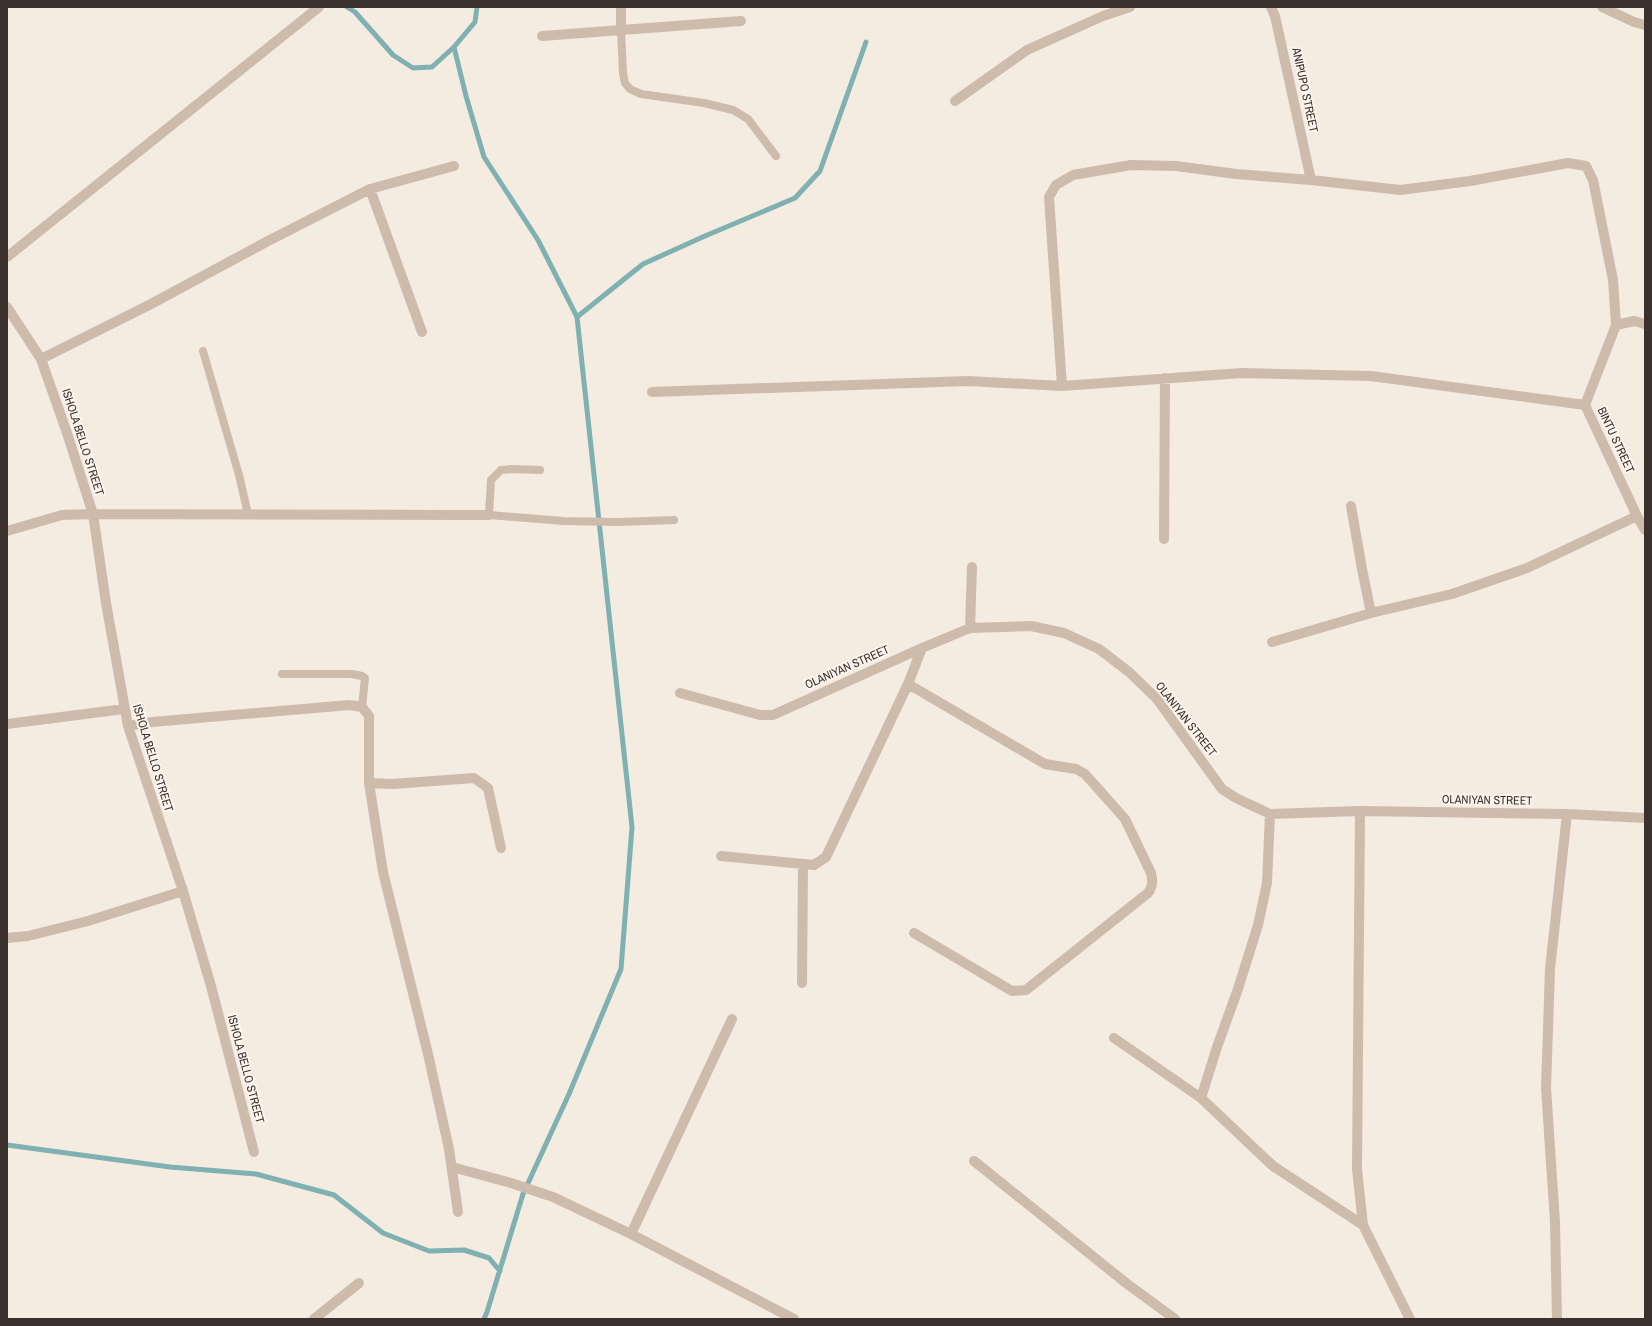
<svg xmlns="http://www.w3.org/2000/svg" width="1652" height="1326" font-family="'Archivo Narrow',sans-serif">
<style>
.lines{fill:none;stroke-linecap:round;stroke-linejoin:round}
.stream{stroke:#7fb0b2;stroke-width:5}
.service{stroke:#cdbbac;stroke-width:8}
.minor{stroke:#cdbbac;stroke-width:10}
.labels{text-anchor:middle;stroke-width:4;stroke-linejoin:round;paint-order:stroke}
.street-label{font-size:12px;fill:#3b302b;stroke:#fbf5ee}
</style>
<rect width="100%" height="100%" fill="#f4ebe1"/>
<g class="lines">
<path class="stream" d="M 347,7 L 355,12 L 393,55 L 413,68 L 432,67 L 454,47
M 477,7 L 475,22 L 454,47 L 466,96 L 484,157 L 538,240 L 577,317 L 632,827 L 621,969 L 569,1094 L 523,1194 L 487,1312 L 484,1319
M 577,317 L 643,264 L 705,236 L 795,198 L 820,171 L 866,42
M 7,1145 L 170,1167 L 256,1174 L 334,1195 L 383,1233 L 429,1251 L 464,1250 L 489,1258 L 500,1271"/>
<path class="service" d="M 621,31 L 623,73 L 625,83 L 630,89 L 641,94 L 704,103 L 733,110 L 748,119 L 776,156
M 203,351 L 239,475 L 248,514
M 540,470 L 512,469 L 501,470 L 491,480 L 489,515 L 563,521 L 619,522 L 674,520
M 282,674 L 352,674 L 362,676 L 365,678 L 362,707"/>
<path class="minor" d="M 621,7 L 621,31
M 1271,7 L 1275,16 L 1311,180
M 1602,7 L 1634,22 L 1645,25
M 542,36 L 741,21
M 955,101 L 1027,50 L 1103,16 L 1130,7
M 370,189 L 422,332
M 7,257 L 319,7
M 7,307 L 41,359 L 67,433 L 93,514 L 106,603 L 128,726 L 183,891 L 211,986 L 254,1152
M 1616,325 L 1634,321 L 1645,324
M 41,359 L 151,304 L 268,241 L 370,189 L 454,166
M 1062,386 L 1049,197 L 1056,185 L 1073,175 L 1131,165 L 1176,166 L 1236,174 L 1311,180 L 1400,190 L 1470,181 L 1568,163 L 1586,166 L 1593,180 L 1613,280 L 1616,325 L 1585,405
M 652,392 L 968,381 L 1062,386 L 1242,373 L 1371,376 L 1585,405
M 1585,405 L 1637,516 L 1645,530
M 1351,506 L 1362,569 L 1371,613
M 7,531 L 62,515 L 93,514 L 489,515
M 1164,539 L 1165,378
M 970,628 L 972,567
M 1272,642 L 1371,613 L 1452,594 L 1527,568 L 1637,516
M 908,684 L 1045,764 L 1076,769 L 1085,774 L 1125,819 L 1151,873 C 1153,881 1153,887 1148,893 L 1026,990 L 1012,991 L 914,933
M 680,693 L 760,715 L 773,715 L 922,648 L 970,628 L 1031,626 L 1064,633 L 1099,649 L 1129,672 L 1157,699 L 1222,789 L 1236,798 L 1270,814 L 1360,811 L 1567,814 L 1645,818
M 7,724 L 124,709
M 128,726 L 152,722 L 349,705 L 362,707 L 369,716 L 369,783 L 383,872 L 428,1054 L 449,1149 L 458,1212
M 369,783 L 393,784 L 474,778 L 488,788 L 501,848
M 1360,811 L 1357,1169 L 1363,1225 L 1410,1319
M 721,856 L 814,865 L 826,857 L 908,684 L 922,648
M 7,938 L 28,936 L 88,921 L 183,891
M 802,983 L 803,864
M 1114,1038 L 1201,1098 L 1273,1166 L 1363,1225
M 1201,1098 L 1217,1047 L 1238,989 L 1258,925 L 1267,883 L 1270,814
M 974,1161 L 1126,1283 L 1175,1319
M 452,1167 L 511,1183 L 553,1197 L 631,1234 L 794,1319
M 631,1234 L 732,1019
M 314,1319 L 359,1283
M 1557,1319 L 1555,1222 L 1546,1088 L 1550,969 L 1567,814"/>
</g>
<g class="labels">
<g class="street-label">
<text transform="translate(1305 90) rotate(78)" y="4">ANIPUPO STREET</text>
<text transform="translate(1616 440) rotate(65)" y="4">BINTU STREET</text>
<text transform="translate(83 442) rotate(72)" y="4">ISHOLA BELLO STREET</text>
<text transform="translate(847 667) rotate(-24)" y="4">OLANIYAN STREET</text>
<text transform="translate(1186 719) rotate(52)" y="4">OLANIYAN STREET</text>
<text transform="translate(153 758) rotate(73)" y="4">ISHOLA BELLO STREET</text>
<text transform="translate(1487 800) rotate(1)" y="4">OLANIYAN STREET</text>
<text transform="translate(246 1069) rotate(75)" y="4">ISHOLA BELLO STREET</text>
</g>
</g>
<rect width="1652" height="1326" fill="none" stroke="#3b302b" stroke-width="16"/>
</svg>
